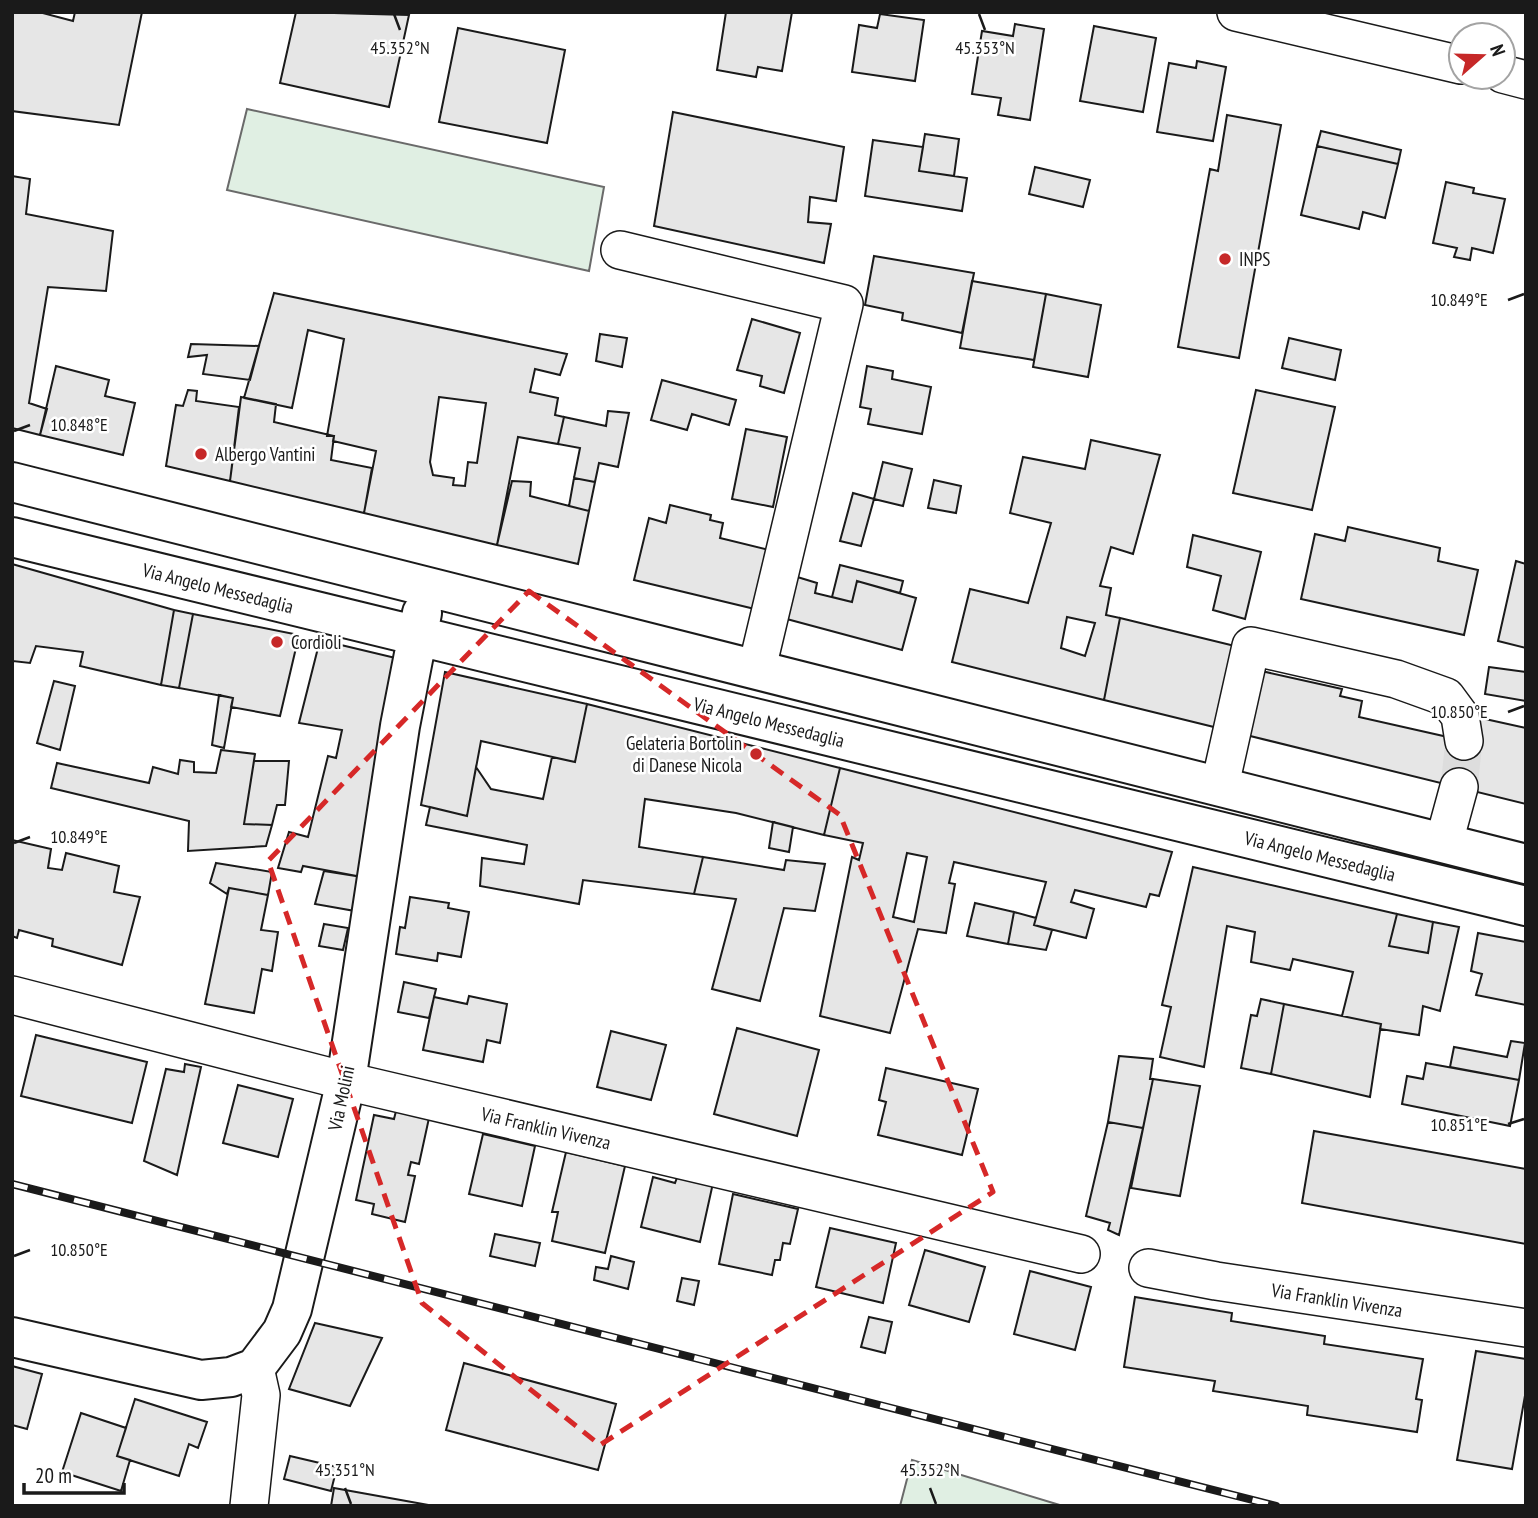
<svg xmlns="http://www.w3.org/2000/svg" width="1538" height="1518" font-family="'PT Sans Narrow',sans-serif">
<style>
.green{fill:#e0efe3;stroke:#6a6a6a;stroke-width:2}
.building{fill:#e6e6e6;stroke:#1a1a1a;stroke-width:2;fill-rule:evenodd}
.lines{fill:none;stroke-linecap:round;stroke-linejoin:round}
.minor-tunnel{stroke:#ddd;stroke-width:37;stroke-dasharray:37 18;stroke-linecap:butt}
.minor-casing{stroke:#1a1a1a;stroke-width:40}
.major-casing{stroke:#1a1a1a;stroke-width:42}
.minor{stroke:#fff;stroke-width:37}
.major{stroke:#fff;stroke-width:38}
.rail-casing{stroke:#1a1a1a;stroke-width:8}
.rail{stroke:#fff;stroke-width:5;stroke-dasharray:16;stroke-linecap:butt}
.marked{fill:none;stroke:#d62828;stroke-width:5;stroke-dasharray:14 9;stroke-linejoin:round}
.ticks{fill:none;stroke:#1a1a1a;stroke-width:2.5}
.poi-dot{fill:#c62828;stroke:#fff;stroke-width:2.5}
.labels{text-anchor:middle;stroke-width:5;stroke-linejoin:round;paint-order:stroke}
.poi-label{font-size:19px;fill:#1a1a1a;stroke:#fff;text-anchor:start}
.street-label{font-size:19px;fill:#1a1a1a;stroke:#fff}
.ticks-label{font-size:18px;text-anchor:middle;fill:#1a1a1a;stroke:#fff;stroke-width:5;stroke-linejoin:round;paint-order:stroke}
</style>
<rect width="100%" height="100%" fill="#fff"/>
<path class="green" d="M 247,109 L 604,187 L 589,271 L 227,190 Z
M 912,1460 L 1063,1506 L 900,1506 Z"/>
<path class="building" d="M 12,12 L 39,12 L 73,21 L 75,12 L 142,12 L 119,125 L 12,111 Z
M 296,12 L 409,15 L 389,107 L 280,83 Z
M 726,12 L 792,12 L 782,71 L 758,67 L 756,77 L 717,70 Z
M 880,14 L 924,20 L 915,81 L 852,72 L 859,25 L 877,28 Z
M 1015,24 L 1044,29 L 1030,120 L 998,115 L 1001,98 L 972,94 L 982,31 L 1013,36 Z
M 1094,26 L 1156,38 L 1143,112 L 1080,101 Z
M 458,28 L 565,50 L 547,143 L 439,122 Z
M 1197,61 L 1226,67 L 1213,141 L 1157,132 L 1169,63 L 1196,68 Z
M 673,112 L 844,147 L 836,201 L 810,197 L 808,222 L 831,224 L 824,263 L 654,226 Z
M 1227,115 L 1281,125 L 1239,358 L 1178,347 L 1210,169 L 1218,171 Z
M 1321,131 L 1401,150 L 1398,164 L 1317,146 Z
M 925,134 L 959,139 L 954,176 L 919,171 Z
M 873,140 L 923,147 L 919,171 L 967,178 L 962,211 L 865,196 Z
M 1317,146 L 1398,164 L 1385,218 L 1363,212 L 1359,229 L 1301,215 Z
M 1035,167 L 1090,180 L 1083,207 L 1029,194 Z
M 12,176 L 30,179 L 26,214 L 113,231 L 106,291 L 48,287 L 29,403 L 47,409 L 40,435 L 12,428 Z
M 1446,182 L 1474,188 L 1473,193 L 1505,199 L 1493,253 L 1472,248 L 1470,260 L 1454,257 L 1457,248 L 1433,243 Z
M 874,256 L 974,273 L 962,333 L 902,320 L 903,313 L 865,305 Z
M 972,281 L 1046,294 L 1034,360 L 960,348 Z
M 274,293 L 567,354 L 560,375 L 535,369 L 530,392 L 558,398 L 555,415 L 564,417 L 558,444 L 518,437 L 497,545 L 364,513 L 376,451 L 333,441 L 334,436 L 327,436 L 344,339 L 308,330 L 292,408 L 244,398 ZM 439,397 L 486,403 L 477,463 L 468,462 L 465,486 L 453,485 L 454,478 L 433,475 L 430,462 Z
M 1046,294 L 1101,305 L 1088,377 L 1033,367 Z
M 752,319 L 800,333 L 784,393 L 760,386 L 762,376 L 737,370 Z
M 600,334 L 627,338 L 622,367 L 596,361 Z
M 1289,338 L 1341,350 L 1335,380 L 1282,368 Z
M 191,344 L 259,346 L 250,380 L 203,374 L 207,355 L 188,357 Z
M 56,366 L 109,380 L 105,396 L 135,403 L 123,455 L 40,435 Z
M 867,366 L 893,371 L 892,379 L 931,387 L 922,434 L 868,424 L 871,409 L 860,407 Z
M 662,380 L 736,400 L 729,425 L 692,414 L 687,430 L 651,420 Z
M 188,390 L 197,391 L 196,401 L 239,407 L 230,481 L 166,466 L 176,405 L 183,406 Z
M 1256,390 L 1335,407 L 1312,510 L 1233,493 Z
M 241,397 L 276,404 L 274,422 L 334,436 L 331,460 L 372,468 L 364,513 L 230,481 Z
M 608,411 L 629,413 L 618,467 L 599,463 L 595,482 L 574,478 L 580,448 L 558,444 L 564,417 L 606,426 Z
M 746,429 L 787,437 L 773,507 L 732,499 Z
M 1091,440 L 1160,455 L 1133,554 L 1111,547 L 1100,586 L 1111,588 L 1106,615 L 1120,618 L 1104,700 L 952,662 L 970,589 L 1028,603 L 1051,523 L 1010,513 L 1023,457 L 1085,469 ZM 1067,617 L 1095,623 L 1085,656 L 1061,648 Z
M 883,462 L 912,469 L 903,506 L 874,499 Z
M 574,478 L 595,482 L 589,511 L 569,506 Z
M 934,480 L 961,486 L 956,513 L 928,508 Z
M 512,481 L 531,482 L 530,496 L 589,511 L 578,564 L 497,545 Z
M 853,493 L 874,499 L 861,546 L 840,541 Z
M 670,505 L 711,515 L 710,520 L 723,523 L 720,538 L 773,551 L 759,610 L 634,580 L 649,518 L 666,523 Z
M 1348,527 L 1440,548 L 1438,561 L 1478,570 L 1464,635 L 1301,599 L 1315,534 L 1345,541 Z
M 1193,535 L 1261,552 L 1245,619 L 1213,610 L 1221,576 L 1187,567 Z
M 1516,561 L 1526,564 L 1526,648 L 1498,641 Z
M 12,564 L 174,610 L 161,685 L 80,666 L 83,652 L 36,646 L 30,663 L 13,661 L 12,665 Z
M 840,565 L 903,581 L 900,593 L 857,581 L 852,602 L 832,597 Z
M 794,576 L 817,583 L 815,593 L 852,602 L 857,581 L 916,598 L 902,650 L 783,618 Z
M 174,610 L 193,614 L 179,688 L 161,685 Z
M 193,614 L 299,635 L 280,716 L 231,707 L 233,698 L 179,688 Z
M 1120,618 L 1239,647 L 1218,728 L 1104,700 Z
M 320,640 L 404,660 L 362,877 L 303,866 L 301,872 L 278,868 L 289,832 L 308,837 L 328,756 L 336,758 L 342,730 L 299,723 Z
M 1489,667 L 1526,672 L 1526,701 L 1485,694 Z
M 1257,670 L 1342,689 L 1340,696 L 1362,701 L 1359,717 L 1470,742 L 1476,717 L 1526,728 L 1526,804 L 1242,734 Z
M 445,672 L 587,704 L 575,762 L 481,741 L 467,816 L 421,805 Z
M 54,681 L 75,686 L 60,750 L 37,743 Z
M 219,695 L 233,698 L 224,748 L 212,745 Z
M 587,704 L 840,768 L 824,835 L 736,813 L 645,799 L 639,847 L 703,857 L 694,894 L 583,880 L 579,904 L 480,886 L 482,858 L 524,864 L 527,845 L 426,825 L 430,807 L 467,816 L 476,767 L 491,789 L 543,799 L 552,757 L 575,762 Z
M 221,750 L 255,754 L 244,824 L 272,825 L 266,846 L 188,851 L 189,821 L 51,788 L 57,763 L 149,783 L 153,767 L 178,774 L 180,760 L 194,762 L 194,772 L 216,773 Z
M 254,761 L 289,761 L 285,805 L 277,805 L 272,825 L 244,824 Z
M 840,768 L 1172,852 L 1159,896 L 1150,894 L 1146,907 L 1075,890 L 1071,902 L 1094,909 L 1086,938 L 1034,925 L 1046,882 L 954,862 L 949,883 L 955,884 L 946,933 L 918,929 L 890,1033 L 820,1016 L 852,857 L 859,860 L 863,843 L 824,835 ZM 907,853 L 927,857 L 914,922 L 893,917 Z
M 773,822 L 793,827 L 789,852 L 769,848 Z
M 12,840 L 51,849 L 48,868 L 62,870 L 66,853 L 119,866 L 114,892 L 140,897 L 122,965 L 52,946 L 53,939 L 19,930 L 17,938 L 12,936 Z
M 703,857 L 784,870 L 786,860 L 825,864 L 815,911 L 784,908 L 760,1001 L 712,989 L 736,899 L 694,894 Z
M 216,863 L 272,872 L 268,895 L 229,888 L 227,894 L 210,883 Z
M 1193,867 L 1397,914 L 1389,946 L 1428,953 L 1433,922 L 1459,927 L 1440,1011 L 1423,1006 L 1419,1035 L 1380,1029 L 1381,1024 L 1342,1016 L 1353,972 L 1293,959 L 1290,970 L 1251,962 L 1255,932 L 1227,926 L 1204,1067 L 1160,1057 L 1171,1007 L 1162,1005 Z
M 324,871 L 362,877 L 355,911 L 315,904 Z
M 229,888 L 268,895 L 261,930 L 278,932 L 272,971 L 262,969 L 254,1013 L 205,1004 Z
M 410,897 L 449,903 L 448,908 L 469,912 L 461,957 L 438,953 L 437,961 L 396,954 L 400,927 L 405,928 Z
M 975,903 L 1014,912 L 1008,944 L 967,936 Z
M 1014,912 L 1036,918 L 1034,925 L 1052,930 L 1046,950 L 1008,944 Z
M 1397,914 L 1433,922 L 1428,953 L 1389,946 Z
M 324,924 L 348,928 L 343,950 L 319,946 Z
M 1478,933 L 1526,942 L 1526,1005 L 1476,995 L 1482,974 L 1471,971 Z
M 404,982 L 436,989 L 429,1018 L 398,1012 Z
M 469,996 L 507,1004 L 500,1043 L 487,1040 L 483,1062 L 423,1050 L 434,997 L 467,1004 Z
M 1261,999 L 1284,1004 L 1271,1074 L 1241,1068 L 1251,1015 L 1257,1016 Z
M 1284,1004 L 1381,1024 L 1370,1097 L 1271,1074 Z
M 737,1028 L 819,1050 L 797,1136 L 714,1114 Z
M 611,1031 L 666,1045 L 651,1100 L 597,1087 Z
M 36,1035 L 147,1062 L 132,1123 L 21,1096 Z
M 1511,1041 L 1525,1043 L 1519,1080 L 1450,1067 L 1454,1047 L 1507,1057 Z
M 1119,1056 L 1153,1059 L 1150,1079 L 1153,1079 L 1143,1128 L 1108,1122 Z
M 1426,1063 L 1519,1080 L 1510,1126 L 1402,1104 L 1407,1076 L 1423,1079 Z
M 185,1064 L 201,1067 L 177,1175 L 144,1161 L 166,1069 L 184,1072 Z
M 886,1068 L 978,1089 L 962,1155 L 878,1135 L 886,1102 L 879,1100 Z
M 1153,1079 L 1200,1086 L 1180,1196 L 1131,1188 Z
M 238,1085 L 293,1099 L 278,1157 L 223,1143 Z
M 396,1111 L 429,1118 L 419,1164 L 411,1162 L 408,1175 L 415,1176 L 405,1222 L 372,1214 L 374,1204 L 356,1200 L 374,1115 L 394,1119 Z
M 1108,1122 L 1143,1128 L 1119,1235 L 1108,1230 L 1110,1223 L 1086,1216 Z
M 1314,1131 L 1526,1169 L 1526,1244 L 1302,1203 Z
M 483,1134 L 535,1146 L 522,1206 L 469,1194 Z
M 566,1152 L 625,1166 L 605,1253 L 552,1241 L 558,1212 L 552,1212 Z
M 678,1175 L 713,1183 L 700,1242 L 641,1227 L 653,1177 L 675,1183 Z
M 733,1194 L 798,1209 L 790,1244 L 783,1243 L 780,1260 L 775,1260 L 772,1275 L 719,1264 Z
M 830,1228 L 896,1243 L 883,1303 L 816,1287 Z
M 495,1234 L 540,1243 L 535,1266 L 490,1256 Z
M 925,1250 L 985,1267 L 969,1322 L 909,1305 Z
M 611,1256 L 634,1262 L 628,1289 L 594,1280 L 596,1267 L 608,1269 Z
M 1030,1271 L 1091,1287 L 1075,1350 L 1014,1334 Z
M 682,1278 L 699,1281 L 694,1305 L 677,1301 Z
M 1135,1297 L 1232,1313 L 1231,1321 L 1325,1336 L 1324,1344 L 1423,1359 L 1416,1399 L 1422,1400 L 1417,1432 L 1307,1415 L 1308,1406 L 1213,1391 L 1215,1381 L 1124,1367 Z
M 869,1317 L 892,1322 L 885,1353 L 861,1347 Z
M 315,1323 L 382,1338 L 350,1406 L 289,1389 Z
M 1476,1351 L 1526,1359 L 1526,1390 L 1512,1469 L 1457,1460 Z
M 464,1363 L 616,1404 L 598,1470 L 446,1430 Z
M 12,1366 L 42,1374 L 27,1429 L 12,1425 Z
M 135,1399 L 207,1422 L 198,1448 L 189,1444 L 179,1476 L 117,1456 Z
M 81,1413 L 126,1428 L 117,1456 L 130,1460 L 121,1491 L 62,1472 Z
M 290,1456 L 337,1467 L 331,1491 L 284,1479 Z
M 334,1488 L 434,1506 L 331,1506 Z"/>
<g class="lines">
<path class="minor-tunnel" d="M 1459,787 L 1464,741"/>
<g class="minor-casing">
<path id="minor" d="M 1236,12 L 1461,65
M 1503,74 L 1526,80
M 620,250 L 844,304 L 757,668
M 1220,785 L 1251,646 L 1396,679 L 1446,697 L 1460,716 L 1464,741
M 1444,842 L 1459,787
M 12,995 L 346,1081 L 1081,1254
M 1148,1268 L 1216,1281 L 1526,1328
M 249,1506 L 261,1395 L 255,1368"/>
</g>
<g class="major-casing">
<path id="major" d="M 12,482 L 1526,864
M 12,537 L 1526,906
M 12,1337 L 201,1380 L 231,1377 L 255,1368 L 282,1332 L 292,1309 L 346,1081 L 400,726 L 422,613"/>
</g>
<use href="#minor" class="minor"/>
<use href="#major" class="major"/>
<g class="rail-casing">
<path id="rail" d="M 12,1184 L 1276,1506"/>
</g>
<use href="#rail" class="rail"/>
</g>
<path class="marked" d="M 529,591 L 840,815 L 993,1192 L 600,1445 L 422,1303 L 268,861 Z"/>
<path class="ticks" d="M 394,14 L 400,30M 979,14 L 985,30M 1508,300 L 1524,294M 14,431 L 30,425M 1508,712 L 1524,706M 14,843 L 30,837M 1508,1124 L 1524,1119M 14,1256 L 30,1250M 345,1488 L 351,1504M 930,1488 L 936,1504"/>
<g class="poi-dot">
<circle cx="1225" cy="259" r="7"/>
<circle cx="201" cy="454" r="7"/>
<circle cx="277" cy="642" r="7"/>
<circle cx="756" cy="754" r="7"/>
</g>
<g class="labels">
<g class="poi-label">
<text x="1239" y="266">INPS</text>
<text x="215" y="461">Albergo Vantini</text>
<text x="291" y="649">Cordioli</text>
<text x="742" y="750" text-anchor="end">Gelateria Bortolin<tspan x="742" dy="22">di Danese Nicola</tspan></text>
</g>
<g class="street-label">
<text transform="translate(218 588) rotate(14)" y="7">Via Angelo Messedaglia</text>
<text transform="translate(769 722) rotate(14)" y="7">Via Angelo Messedaglia</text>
<text transform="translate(1320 856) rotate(14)" y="7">Via Angelo Messedaglia</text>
<text transform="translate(341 1098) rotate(-78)" y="7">Via Molini</text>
<text transform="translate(546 1128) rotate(13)" y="7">Via Franklin Vivenza</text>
<text transform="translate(1337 1300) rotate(9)" y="7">Via Franklin Vivenza</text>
</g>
</g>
<g class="ticks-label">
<text x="400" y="54">45.352°N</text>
<text x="985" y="54">45.353°N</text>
<text x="1459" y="306">10.849°E</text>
<text x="79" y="431">10.848°E</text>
<text x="1459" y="718">10.850°E</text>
<text x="79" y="843">10.849°E</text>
<text x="1459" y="1131">10.851°E</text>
<text x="79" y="1256">10.850°E</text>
<text x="345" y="1476">45.351°N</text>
<text x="930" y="1476">45.352°N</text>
</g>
<rect width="1538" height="1518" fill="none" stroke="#1a1a1a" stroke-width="28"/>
<g transform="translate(1482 56) rotate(70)"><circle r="33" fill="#ffffff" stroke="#a3a3a3" stroke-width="2"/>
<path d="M0-5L12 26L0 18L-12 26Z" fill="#c62828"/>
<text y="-10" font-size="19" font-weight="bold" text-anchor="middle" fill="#1a1a1a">N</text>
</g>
<path d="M24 1483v10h100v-10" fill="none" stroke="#1a1a1a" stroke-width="3.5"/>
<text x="35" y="1483" font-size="21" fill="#1a1a1a" stroke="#ffffff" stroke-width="5" paint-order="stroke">20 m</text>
</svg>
